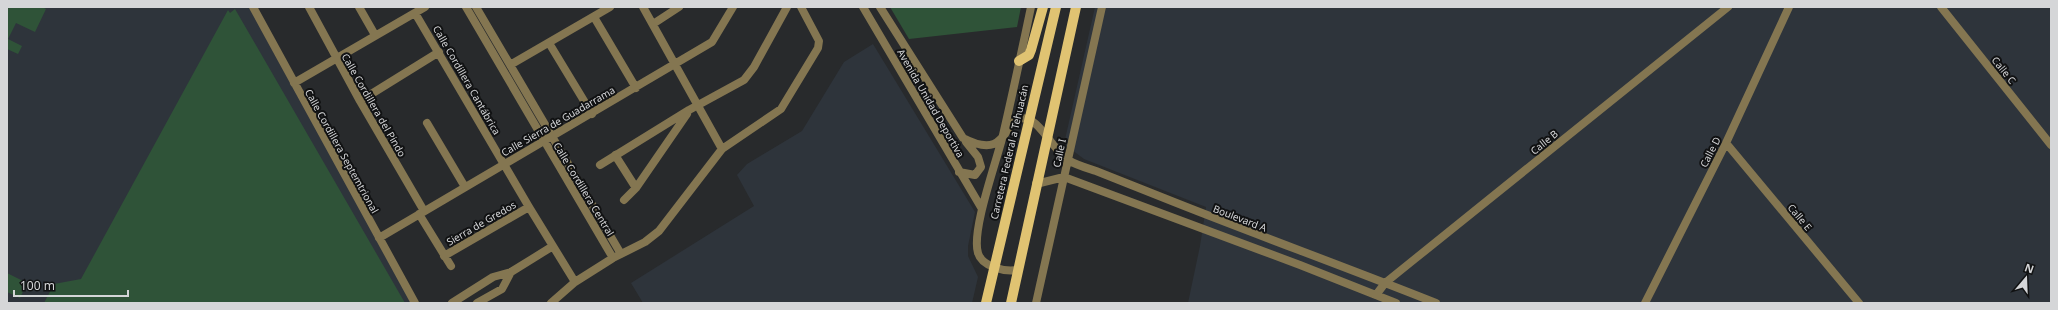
<svg xmlns="http://www.w3.org/2000/svg" width="2058" height="310" font-family="'Noto Sans',sans-serif">
<style>
.built{fill:#2e343b}
.green{fill:#2f5338}
.lines{fill:none;stroke-linecap:round;stroke-linejoin:round}
.minor{stroke:#847651;stroke-width:8}
.major{stroke:#e0c372;stroke-width:10}
.labels{text-anchor:middle;stroke-width:4;stroke-linejoin:round;paint-order:stroke}
.street-label{font-size:10px;fill:#d5d6d8;stroke:#111213}
</style>
<rect width="100%" height="100%" fill="#282a2c"/>
<path class="built" d="M 7,7 L 249,7 L 415,303 L 7,303 Z
M 1095,7 L 2051,7 L 2051,303 L 1188,303 L 1200,246 L 1206,207 L 1084,159 L 1064,144 Z
M 873,44 L 975,212 L 968,246 L 968,256 L 978,277 L 972,303 L 643,303 L 631,283 L 754,206 L 737,175 L 747,164 L 802,131 L 844,62 Z"/>
<path class="green" d="M 7,7 L 42,7 L 46,9 L 35,32 L 16,23 L 8,39 L 22,46 L 18,54 L 7,49 Z
M 890,7 L 1021,7 L 1017,27 L 909,39 Z
M 235,9 L 405,303 L 44,303 L 54,284 L 81,279 L 228,10 L 230,13 Z
M 7,273 L 27,283 L 20,298 L 7,292 Z"/>
<g class="lines">
<path class="minor" d="M 253,7 L 415,303
M 309,7 L 360,101 L 424,211
M 359,7 L 375,35
M 466,7 L 613,258
M 476,7 L 621,254
M 643,7 L 722,149
M 863,7 L 982,209
M 880,7 L 963,138 C 1013,164 1001,111 1028,119 C 1041,123 1055,152 1068,160 C 1076,165 1087,168 1096,171 C 1119,180 1141,189 1164,198 C 1254,234 1346,267 1436,303
M 1941,7 L 2051,145
M 415,13 L 529,207 L 575,282
M 594,17 L 636,88
M 653,24 L 679,7
M 549,43 L 592,114
M 510,65 L 610,7
M 294,83 L 425,7
M 360,101 L 439,52
M 427,123 L 465,187
M 1726,143 L 1859,303
M 615,155 L 636,188
M 600,165 L 689,110 L 744,80 L 754,67 L 787,7
M 959,172 L 975,175 L 981,167 L 978,157 L 966,142
M 1036,184 L 1064,177 L 1300,265 L 1396,303
M 624,200 L 636,188 L 687,114
M 419,214 L 451,266
M 379,238 L 712,42 L 733,7
M 444,256 L 529,207
M 1017,270 C 1005,272 982,267 978,253 C 971,231 997,160 1003,135 C 1013,92 1022,50 1031,7
M 1376,295 L 1385,283 L 1416,258 L 1728,7
M 452,303 L 493,277 L 511,272 L 553,246
M 477,303 L 502,289 L 511,272
M 551,303 L 575,282 L 613,258 L 645,242 L 659,231 L 722,149 L 781,109 L 818,48 L 819,41 L 801,7
M 1036,303 L 1102,7
M 1645,303 L 1726,143 L 1789,7"/>
<path class="major" d="M 1019,61 L 1029,55 L 1031,50 L 1043,7
M 986,303 L 1056,7
M 1011,303 L 1076,7"/>
</g>
<g class="labels">
<g class="street-label">
<text transform="translate(2004 70) rotate(51)" y="4">Calle C</text>
<text transform="translate(467 80) rotate(60)" y="4">Calle Cordillera Cantábrica</text>
<text transform="translate(931 103) rotate(60)" y="4">Avenida Unidad Deportiva</text>
<text transform="translate(374 105) rotate(60)" y="4">Calle Cordillera del Pindo</text>
<text transform="translate(558 121) rotate(-30)" y="4">Calle Sierra de Guadarrama</text>
<text transform="translate(1544 142) rotate(-39)" y="4">Calle B</text>
<text transform="translate(342 151) rotate(61)" y="4">Calle Cordillera Septemtrional</text>
<text transform="translate(1009 152) rotate(-77)" y="4">Carretera Federal a Tehuacán</text>
<text transform="translate(1710 152) rotate(-63)" y="4">Calle D</text>
<text transform="translate(1059 153) rotate(-78)" y="4">Calle I</text>
<text transform="translate(584 189) rotate(59)" y="4">Calle Cordillera Central</text>
<text transform="translate(1800 217) rotate(50)" y="4">Calle E</text>
<text transform="translate(1240 218) rotate(21)" y="4">Boulevard A</text>
<text transform="translate(481 223) rotate(-30)" y="4">Sierra de Gredos</text>
</g>
</g>
<rect width="2058" height="310" fill="none" stroke="#d5d6d8" stroke-width="16"/>
<g transform="translate(2026 278) rotate(19)" stroke="#111213" stroke-width="3" paint-order="stroke">
<path d="M0-3L7 15L0 10L-7 15Z" fill="#d5d6d8"/>
<text y="-6" font-size="11" font-weight="bold" text-anchor="middle" fill="#d5d6d8">N</text>
</g>
<path d="M14 290v6h114v-6" fill="none" stroke="#d5d6d8" stroke-width="2"/>
<text x="20" y="290" font-size="12" fill="#d5d6d8" stroke="#111213" stroke-width="3" paint-order="stroke">100 m</text>
</svg>
